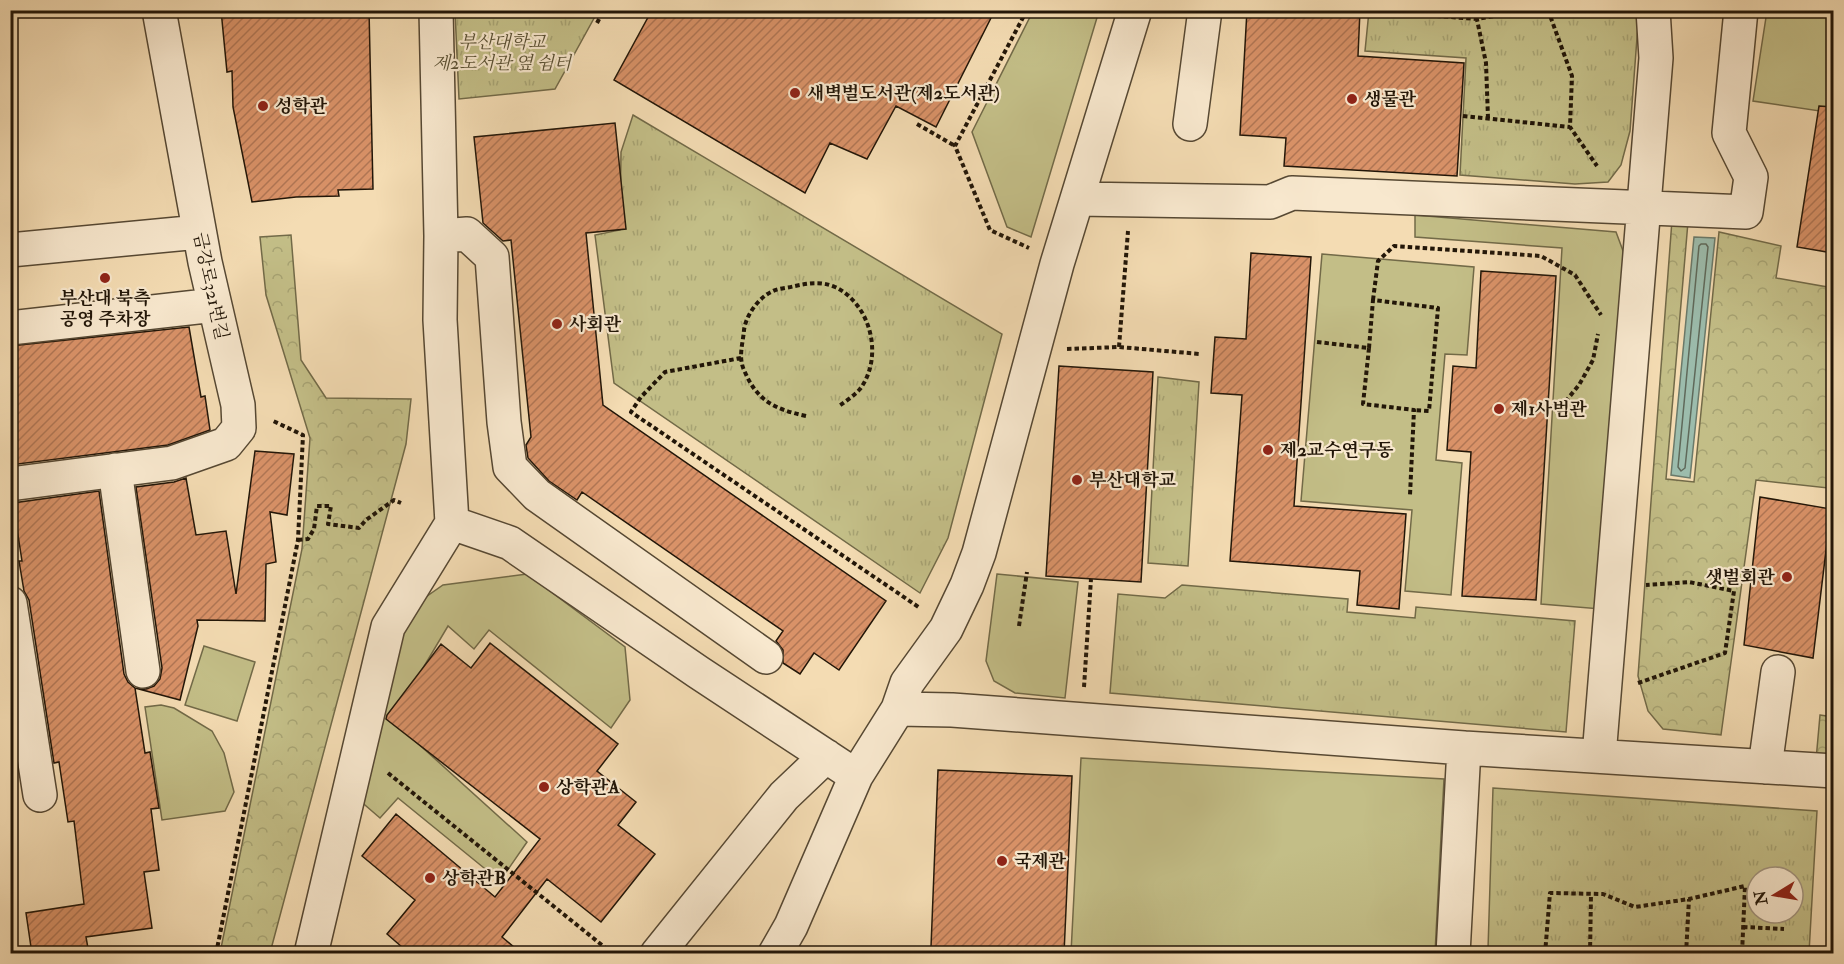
<svg xmlns="http://www.w3.org/2000/svg" width="1844" height="964" font-family="'IM FELL Double Pica','Noto Serif KR',serif">
<style>
.grass{fill:#c3be87;stroke:#726a48;stroke-width:1.5}
.forest{fill:url(#forest-crowns);stroke:#726a48;stroke-width:1.5}
.park{fill:url(#park-tufts);stroke:#726a48;stroke-width:1.5;fill-rule:evenodd}
.water{fill:#9cbcac;stroke:#6b7a6a;stroke-width:1.5}
.lines{fill:none;stroke-linecap:round;stroke-linejoin:round}
.shore{stroke:#5f695a;stroke-width:1.5}
.building{fill:url(#building-hatch);stroke:#221608;stroke-width:1.5}
.minor-casing{stroke:#564833;stroke-width:36}
.path{stroke:#221608;stroke-width:4;stroke-dasharray:4.5 3;stroke-linecap:butt}
.minor{stroke:#f8e8ce;stroke-width:33}
.poi-dot{fill:#8f2418;stroke:#f8e8ce;stroke-width:2}
.labels{text-anchor:middle;stroke-width:4.5;stroke-linejoin:round;paint-order:stroke}
.park-label{font-size:18px;font-style:italic;fill:#5a5134;stroke:#f8e8ce}
.poi-label{font-size:18px;font-weight:bold;fill:#221608;stroke:#f8e8ce;text-anchor:start}
.street-label{font-size:18px;fill:#221608;stroke:#f8e8ce}
</style>
<defs>
<pattern id="forest-crowns" width="20" height="18" patternUnits="userSpaceOnUse" patternTransform="scale(1.5)"><rect width="20" height="18" fill="#c3be87"/><path d="M2 6a3 3 0 1 1 6 0M12 15a3 3 0 1 1 6 0" fill="none" stroke="#a7a373"/></pattern>
<pattern id="park-tufts" width="24" height="20" patternUnits="userSpaceOnUse" patternTransform="scale(1.5)"><rect width="24" height="20" fill="#c3be87"/><path d="M3 7l-1-3M5 7V3M7 7l1-3M15 17l-1-3M17 17v-4M19 17l1-3" fill="none" stroke="#a7a373"/></pattern>
<pattern id="building-hatch" width="6" height="6" patternUnits="userSpaceOnUse" patternTransform="scale(1.5)"><rect width="6" height="6" fill="#d99268"/><path d="M-1 1l2-2M0 6l6-6M5 7l2-2" fill="none" stroke="#b07654"/></pattern>
</defs>
<rect width="100%" height="100%" fill="#f4dcb3"/>
<filter id="stains"><feTurbulence type="fractalNoise" baseFrequency=".00333" numOctaves="4"/><feColorMatrix values="0 0 0 0 .2 0 0 0 0 .09 0 0 0 0 .02 0 0 0 .5 -.17"/></filter>
<radialGradient id="worn" r=".72"><stop offset=".6" stop-color="#630" stop-opacity="0"/><stop offset="1" stop-color="#630" stop-opacity=".3"/></radialGradient>
<path class="grass" d="M 1033,11 L 1099,11 L 1031,237 L 1007,227 L 972,132 Z
M 1767,11 L 1833,11 L 1833,113 L 1753,101 Z
M 1415,215 L 1616,232 L 1632,275 L 1601,609 L 1541,604 L 1562,248 L 1415,237 Z
M 1322,254 L 1474,267 L 1467,355 L 1445,354 L 1436,460 L 1462,463 L 1451,595 L 1405,591 L 1412,510 L 1301,501 Z
M 527,574 L 625,647 L 630,700 L 611,728 L 489,630 L 474,649 L 448,626 L 392,720 L 527,842 L 500,881 L 398,798 L 380,818 L 358,799 L 396,654 L 413,606 L 443,585 Z
M 997,574 L 1078,582 L 1065,698 L 1015,693 L 994,681 L 986,661 Z
M 204,646 L 255,662 L 237,721 L 185,705 Z
M 161,705 L 174,708 L 212,731 L 224,753 L 234,792 L 225,811 L 162,820 L 145,707 Z
M 1081,758 L 1444,779 L 1435,953 L 1071,953 Z"/>
<path class="forest" d="M 1672,220 L 1688,222 L 1666,479 L 1694,482 L 1719,232 L 1781,246 L 1776,278 L 1833,288 L 1833,441 L 1828,488 L 1756,480 L 1721,735 L 1663,729 L 1648,711 L 1638,676 Z
M 291,235 L 301,360 L 326,398 L 411,399 L 406,444 L 270,953 L 220,953 L 302,549 L 310,438 L 266,295 L 260,237 Z
M 1820,715 L 1833,717 L 1833,761 L 1816,760 Z"/>
<path class="park" d="M 455,11 L 455,10 L 598,11 L 555,89 L 459,99 Z
M 1369,11 L 1639,11 L 1630,131 L 1621,165 L 1608,182 L 1575,184 L 1460,175 L 1466,58 L 1365,51 Z
M 633,115 L 1002,334 L 948,538 L 920,593 L 614,383 L 595,235 L 620,230 L 621,152 Z
M 1158,377 L 1199,382 L 1188,566 L 1148,563 Z
M 1182,585 L 1348,599 L 1347,612 L 1415,618 L 1416,607 L 1575,621 L 1566,732 L 1110,693 L 1118,594 L 1165,598 Z
M 1493,788 L 1817,811 L 1809,953 L 1570,954 L 1488,949 ZM 1757,877 L 1793,877 L 1793,913 L 1757,913 Z"/>
<path class="water" d="M 1694,237 L 1715,238 L 1690,478 L 1671,475 Z"/>
<g class="lines">
<path class="shore" d="M 1701,244 L 1706,244 L 1708,247 L 1685,468 L 1681,471 L 1678,467 L 1699,246 Z"/>
</g>
<path class="building" d="M 221,10 L 369,10 L 373,189 L 338,190 L 339,196 L 296,197 L 252,202 L 233,107 L 232,71 L 227,72 Z
M 652,10 L 995,10 L 936,127 L 896,106 L 867,159 L 830,143 L 805,193 L 614,80 Z
M 1247,10 L 1360,10 L 1358,56 L 1464,63 L 1457,176 L 1284,166 L 1286,138 L 1240,135 Z
M 1819,106 L 1833,107 L 1833,253 L 1797,247 Z
M 615,123 L 626,229 L 586,233 L 603,405 L 886,601 L 839,670 L 814,653 L 800,674 L 783,663 L 783,650 L 776,641 L 783,631 L 582,492 L 577,500 L 549,481 L 528,458 L 526,445 L 531,437 L 511,240 L 503,241 L 483,223 L 474,137 Z
M 1251,253 L 1311,257 L 1294,506 L 1406,514 L 1399,609 L 1357,605 L 1360,571 L 1230,561 L 1242,395 L 1211,393 L 1215,337 L 1246,339 Z
M 1481,271 L 1556,276 L 1536,600 L 1462,596 L 1471,452 L 1447,450 L 1453,366 L 1476,368 Z
M 189,327 L 201,397 L 205,396 L 210,430 L 168,445 L 10,465 L 10,346 Z
M 1059,366 L 1153,372 L 1141,582 L 1046,576 Z
M 255,451 L 294,454 L 287,515 L 270,512 L 276,562 L 266,564 L 265,621 L 197,620 L 198,626 L 180,700 L 135,688 L 145,753 L 150,752 L 159,808 L 151,809 L 159,870 L 144,872 L 152,928 L 86,937 L 89,954 L 32,954 L 26,913 L 84,904 L 74,821 L 68,822 L 59,762 L 54,763 L 29,600 L 24,591 L 19,561 L 22,561 L 13,503 L 99,491 L 124,674 L 128,682 L 135,688 L 146,689 L 154,686 L 160,679 L 162,668 L 136,487 L 174,482 L 186,478 L 196,535 L 226,531 L 236,594 Z
M 1760,497 L 1831,509 L 1813,658 L 1744,645 Z
M 490,643 L 618,744 L 597,771 L 636,802 L 618,825 L 655,854 L 601,922 L 547,879 L 502,937 L 522,954 L 410,954 L 387,934 L 415,900 L 362,856 L 396,814 L 495,897 L 540,839 L 386,719 L 387,715 L 441,644 L 471,668 Z
M 10,728 L 17,769 L 10,770 Z
M 938,770 L 1072,776 L 1064,954 L 996,954 L 996,950 L 931,947 Z"/>
<g class="lines">
<g class="minor-casing">
<path id="minor" d="M 1190,124 L 1205,10
M 1077,199 L 1270,202 L 1292,193 L 1746,212 L 1751,177 L 1729,133 L 1741,10
M 441,236 L 467,234 L 492,257 L 504,422 L 510,467 L 537,495 L 766,657
M 10,250 L 199,232
M 10,328 L 215,305
M 115,470 L 143,671
M 10,484 L 172,463 L 226,444 L 239,428 L 238,405 L 205,262 L 159,10
M 452,523 L 510,543 L 698,672 L 856,776
M 10,603 L 40,795
M 898,709 L 952,710 L 1464,748 L 1453,954
M 1464,748 L 1834,771
M 1599,756 L 1656,58 L 1653,10
M 1765,767 L 1778,672
M 311,954 L 388,627 L 452,523 L 440,320 L 441,236 L 436,10
M 657,954 L 784,796 L 826,756
M 775,954 L 791,926 L 856,776 L 898,709 L 907,683 L 946,629 L 967,585 L 979,553 L 1057,264 L 1135,10"/>
</g>
<path class="path" d="M 1027,10 L 955,146 L 990,230 L 1029,248
M 1475,10 L 1486,63 L 1488,118
M 1548,10 L 1572,76 L 1570,127 L 1597,166
M 1369,11 L 1477,19 L 1531,10
M 597,23 L 604,10
M 1463,116 L 1570,127
M 917,124 L 955,146
M 1373,300 L 1378,261 L 1394,246 L 1541,256 L 1575,275 L 1601,315
M 1317,342 L 1369,348 L 1363,404 L 1414,410 L 1410,495
M 1119,347 L 1128,231
M 1369,348 L 1373,300 L 1438,308 L 1429,411 L 1414,410
M 1067,349 L 1119,347 L 1200,354
M 741,358 L 665,372 L 641,397 L 631,412 L 920,608
M 1556,413 L 1579,385 L 1593,360 L 1598,334
M 806,416 C 774,409 757,401 744,370 C 738,357 743,343 744,330 C 746,315 759,297 773,291 C 779,288 788,288 795,286 C 809,283 821,281 835,287 C 871,304 884,357 860,389 C 855,395 846,401 839,406
M 298,540 L 308,539 L 314,529 L 317,506 L 331,506 L 328,524 L 359,528 L 366,520 L 394,500 L 401,503
M 1019,626 L 1027,572
M 1638,683 L 1725,653 L 1734,591 L 1689,582 L 1646,585
M 1084,687 L 1091,579
M 388,773 L 613,954
M 1743,927 L 1784,929
M 216,954 L 298,540 L 303,435 L 271,420
M 1545,954 L 1550,893 L 1603,894 L 1635,907 L 1689,899 L 1745,886 L 1742,954
M 1590,954 L 1591,894
M 1686,954 L 1689,899"/>
<use href="#minor" class="minor"/>
</g>
<g class="poi-dot">
<circle cx="795" cy="93" r="6"/>
<circle cx="1352" cy="99" r="6"/>
<circle cx="263" cy="106" r="6"/>
<circle cx="105" cy="278" r="6"/>
<circle cx="557" cy="324" r="6"/>
<circle cx="1499" cy="409" r="6"/>
<circle cx="1268" cy="450" r="6"/>
<circle cx="1077" cy="480" r="6"/>
<circle cx="1787" cy="577" r="6"/>
<circle cx="544" cy="787" r="6"/>
<circle cx="1002" cy="861" r="6"/>
<circle cx="430" cy="878" r="6"/>
</g>
<g class="labels">
<g class="park-label">
<text x="502" y="48">부산대학교<tspan x="502" dy="21">제2도서관 옆 쉼터</tspan></text>
</g>
<g class="poi-label">
<text x="807" y="99">새벽벌도서관(제2도서관)</text>
<text x="1364" y="105">생물관</text>
<text x="275" y="112">성학관</text>
<text x="105" y="304" text-anchor="middle">부산대 북측<tspan x="105" dy="21">공영 주차장</tspan></text>
<text x="569" y="330">사회관</text>
<text x="1511" y="415">제1사범관</text>
<text x="1280" y="456">제2교수연구동</text>
<text x="1089" y="486">부산대학교</text>
<text x="1775" y="583" text-anchor="end">샛벌회관</text>
<text x="556" y="793">상학관A</text>
<text x="1014" y="867">국제관</text>
<text x="442" y="884">상학관B</text>
</g>
<g class="street-label">
<text transform="translate(211 286) rotate(78)" y="6">금강로321번길</text>
</g>
</g>
<rect width="1844" height="964" fill="none" stroke="#f4dcb3" stroke-width="36"/>
<rect x="12" y="12" width="1820" height="940" fill="none" stroke="#221608" stroke-width="3"/>
<rect x="18" y="18" width="1808" height="928" fill="none" stroke="#221608" stroke-width="1.5"/>
<g transform="translate(1775 895) rotate(259)"><circle r="28" fill="#f8e8ce" stroke="#a2947f" stroke-width="1.5"/>
<path d="M0-4.5L10 22L0 15L-10 22Z" fill="#8f2418"/>
<text y="-9" font-size="16" font-weight="bold" text-anchor="middle" fill="#221608">N</text>
</g>
<rect width="100%" height="100%" filter="url(#stains)"/>
<rect width="100%" height="100%" fill="url(#worn)"/>
</svg>
